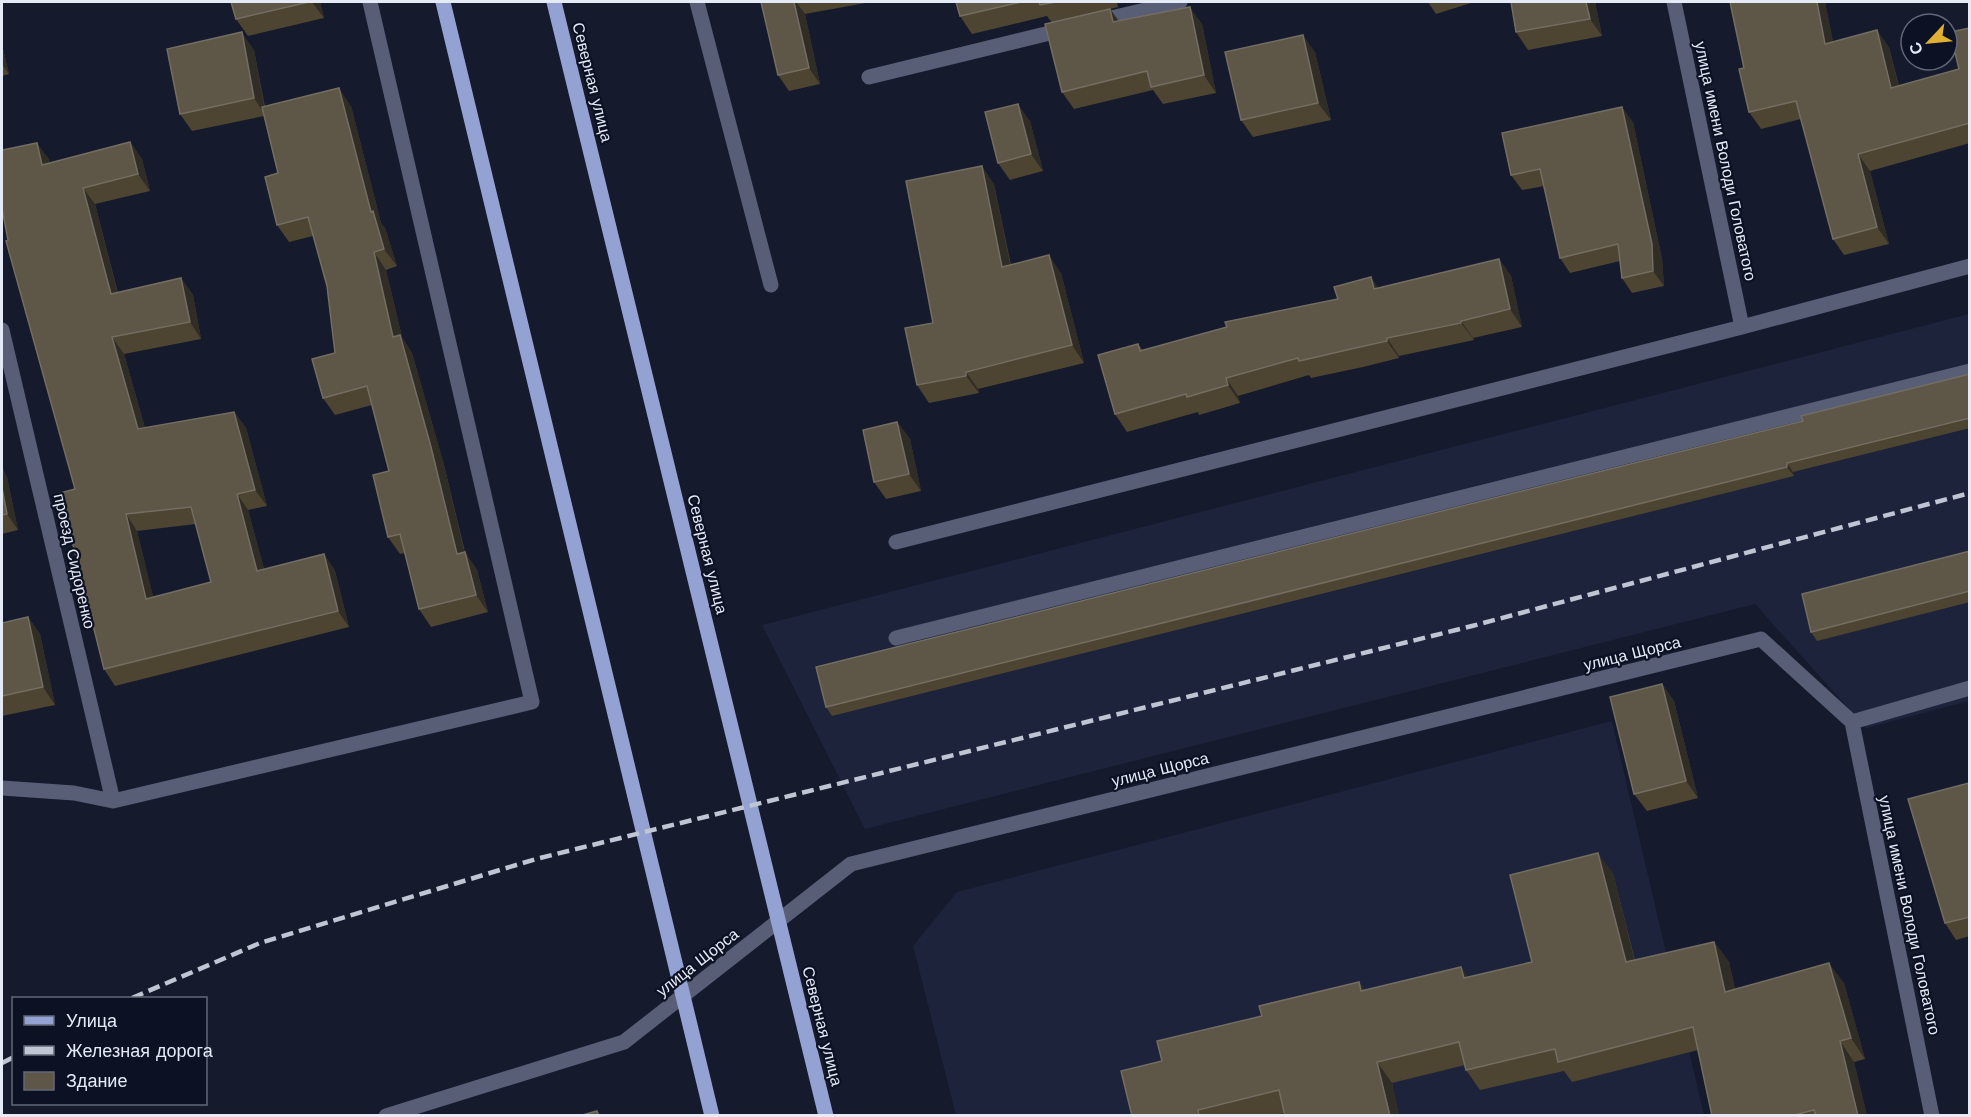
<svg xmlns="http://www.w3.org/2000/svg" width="1971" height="1117" font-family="'Work Sans',sans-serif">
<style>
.built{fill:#1c233b}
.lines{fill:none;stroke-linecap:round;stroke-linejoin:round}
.service{stroke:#575e76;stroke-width:15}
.minor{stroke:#575e76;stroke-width:15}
.primary{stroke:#93a2d3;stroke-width:15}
.rail{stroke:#c0c5d3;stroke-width:4.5;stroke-dasharray:12 6;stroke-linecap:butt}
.wall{fill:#4d4431;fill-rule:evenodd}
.shaded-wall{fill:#302c26}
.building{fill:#5e5646;stroke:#736d62;stroke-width:1.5;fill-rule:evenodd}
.labels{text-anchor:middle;stroke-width:4.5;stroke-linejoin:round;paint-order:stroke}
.street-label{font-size:16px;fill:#e5eaf7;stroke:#0c1123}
</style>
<rect width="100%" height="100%" fill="#151a2d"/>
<path class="built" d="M 1969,314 L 1969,701 L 1866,728 L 1755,604 L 865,829 L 762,625 Z
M 1612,721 L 1704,1115 L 956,1115 L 913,946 L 957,892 Z"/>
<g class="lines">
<path class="service" d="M 697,2 L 771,285
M 1098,21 L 1180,2
M 869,77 L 1066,29
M 896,638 L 1970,371"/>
<path class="minor" d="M 1674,2 L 1742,327
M 2,330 L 113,801
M 896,542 L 1742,327 L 1970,266
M 1852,722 L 1932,1116
M 1852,722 L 1970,688
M 2,788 L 74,793 L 113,801 L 532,702 L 370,2
M 386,1116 L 624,1042 L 851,864 L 1761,639 L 1852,722"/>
<path class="primary" d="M 443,2 L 712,1116
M 554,2 L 826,1116"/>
<path class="rail" d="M 132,998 L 260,943 L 536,859 L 1472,626 L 1970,493
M 2,1063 L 14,1057"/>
</g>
<path class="wall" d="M 231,2 L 320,2 L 324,18 L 248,36 L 236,19 Z
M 761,2 L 871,2 L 805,14 L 820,84 L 789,91 L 778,75 Z
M 956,2 L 1117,2 L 1118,7 L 1110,9 L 1119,21 L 1202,24 L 1216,93 L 1163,104 L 1153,90 L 1074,109 L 1062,92 L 1052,23 L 1047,16 L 972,34 L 960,16 Z
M 1428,2 L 1474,2 L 1436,14 Z
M 1595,2 L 1602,36 L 1528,50 L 1516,32 Z
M 1730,2 L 1825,2 L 1833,42 L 1889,47 L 1899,86 L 1959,69 L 1970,28 L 1970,143 L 1870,171 L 1889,244 L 1844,255 L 1833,239 L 1801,119 L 1761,129 L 1749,112 L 1744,68 Z
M 2,45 L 9,74 L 2,76 Z
M 254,50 L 265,107 L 351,106 L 381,223 L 385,228 L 397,266 L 386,270 L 402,337 L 412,353 L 444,465 L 465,552 L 477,570 L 488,612 L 431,627 L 419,609 L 405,553 L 400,554 L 388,537 L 389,471 L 372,405 L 335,415 L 323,398 L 335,353 L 327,286 L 313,236 L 289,242 L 277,225 L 278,173 L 264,116 L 192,131 L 180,114 Z
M 1315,52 L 1331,120 L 1253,137 L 1241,120 Z
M 1030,121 L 1043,171 L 1010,180 L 998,163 Z
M 1633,122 L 1662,259 L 1664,286 L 1632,293 L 1622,278 L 1620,261 L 1570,273 L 1560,258 L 1544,186 L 1522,190 L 1511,175 Z
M 130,142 L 142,159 L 150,191 L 95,204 L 118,293 L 181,278 L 193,295 L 201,339 L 124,354 L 145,428 L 234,412 L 246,428 L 267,506 L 248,510 L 264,569 L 324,554 L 335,571 L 349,627 L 115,686 L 104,669 L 75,489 L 8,240 L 49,159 L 49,163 ZM 196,524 L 211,582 L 153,597 L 137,531 Z
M 994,184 L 1011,265 L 1061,273 L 1084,363 L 978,389 L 979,393 L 929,403 L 917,385 L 933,323 Z
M 1499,259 L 1511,276 L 1522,327 L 1473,338 L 1474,340 L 1399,356 L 1399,358 L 1363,367 L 1311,378 L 1309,375 L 1238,396 L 1240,403 L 1199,415 L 1198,412 L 1127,432 L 1115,414 L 1138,344 L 1143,351 L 1378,288 Z
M 1970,374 L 1970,428 L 1793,472 L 1794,476 L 832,716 L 826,707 L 1803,421 Z
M 897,422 L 910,439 L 921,491 L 886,499 L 874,482 Z
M 2,464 L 4,472 L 7,477 L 18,530 L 2,534 Z
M 1970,551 L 1970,602 L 1817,641 L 1811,632 Z
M 28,617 L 40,634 L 55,705 L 2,716 L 2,623 Z
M 1662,684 L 1674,701 L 1698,798 L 1647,811 L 1634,794 Z
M 1970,784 L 1970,936 L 1956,940 L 1945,923 Z
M 1613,873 L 1635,960 L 1714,942 L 1729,962 L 1735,989 L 1844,983 L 1865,1059 L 1854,1062 L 1867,1116 L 1712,1116 L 1698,1050 L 1572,1082 L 1564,1071 L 1480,1090 L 1466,1070 L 1465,1065 L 1392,1083 L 1399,1116 L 1285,1116 L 1284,1113 L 1275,1116 L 1132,1116 L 1162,1061 L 1262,1016 L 1359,982 L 1365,990 L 1468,977 L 1532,962 Z"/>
<path class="shaded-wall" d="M 312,2 L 320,2 L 324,18 Z
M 794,2 L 796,2 L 805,14 L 820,84 L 809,68 Z
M 1586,2 L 1595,2 L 1602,36 L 1590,19 Z
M 1817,2 L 1825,2 L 1837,61 L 1825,44 Z
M 1190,7 L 1202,24 L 1216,93 L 1204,75 Z
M 1110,9 L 1122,26 L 1113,22 Z
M 1877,30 L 1889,47 L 1903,105 L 1891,88 Z
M 242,32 L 254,50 L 266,116 L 254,98 Z
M 1303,35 L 1315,52 L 1331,120 L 1318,103 Z
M 2,45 L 9,74 L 2,64 Z
M 339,88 L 351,106 L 381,223 L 385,228 L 397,266 L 384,249 L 371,212 Z
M 1018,104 L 1030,121 L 1043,171 L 1031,154 Z
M 1622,107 L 1633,122 L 1662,259 L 1664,286 L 1653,271 Z
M 130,142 L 142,159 L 150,191 L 138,174 Z
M 37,143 L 49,159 L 53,181 L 42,165 Z
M 1858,154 L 1870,171 L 1889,244 L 1877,227 Z
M 982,166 L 994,184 L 1014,284 L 1002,267 Z
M 83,188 L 95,204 L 122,311 L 111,294 Z
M 374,252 L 386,270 L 402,337 L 412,353 L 444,465 L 469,572 L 457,554 L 393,337 Z
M 1049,255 L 1061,273 L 1084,363 L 1072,345 Z
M 1499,259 L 1511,276 L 1522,327 L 1510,309 Z
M 1371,277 L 1383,295 L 1374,289 Z
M 181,278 L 193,295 L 201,339 L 190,322 Z
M 1461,321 L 1473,338 L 1474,340 L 1461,323 Z
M 112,337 L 124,354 L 150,446 L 138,429 Z
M 1387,338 L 1399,356 L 1399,358 L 1387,341 Z
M 966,372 L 978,389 L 979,393 L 966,376 Z
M 1226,378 L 1238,396 L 1240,403 L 1228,385 Z
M 234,412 L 246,428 L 267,506 L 255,490 Z
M 897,422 L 910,439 L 921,491 L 909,474 Z
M 1787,463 L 1793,472 L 1794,476 L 1787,467 Z
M 2,464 L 4,472 L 7,477 L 18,530 L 7,514 L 2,488 Z
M 237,494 L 248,510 L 269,587 L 257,571 Z
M 126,514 L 137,531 L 158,616 L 146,599 Z
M 465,552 L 477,570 L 488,612 L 476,595 Z
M 324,554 L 335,571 L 349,627 L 338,611 Z
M 28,617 L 40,634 L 55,705 L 43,687 Z
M 1662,684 L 1674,701 L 1698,798 L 1686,781 Z
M 1598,853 L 1613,873 L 1640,983 L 1626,962 Z
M 1714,942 L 1729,962 L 1740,1013 L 1725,992 Z
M 1829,963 L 1844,983 L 1865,1059 L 1851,1038 Z
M 1461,967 L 1476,988 L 1464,978 Z
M 1359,982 L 1374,1002 L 1361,991 Z
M 1840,1041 L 1854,1062 L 1867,1116 L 1858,1116 Z
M 1377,1062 L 1392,1083 L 1399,1116 L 1390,1116 Z"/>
<path class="building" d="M 231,2 L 309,2 L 236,19 Z
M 761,2 L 794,2 L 809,68 L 778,75 Z
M 956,2 L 1021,2 L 960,16 Z
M 1039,2 L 1056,2 L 1040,5 Z
M 1511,2 L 1586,2 L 1590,19 L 1516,32 Z
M 1730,2 L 1817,2 L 1825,44 L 1877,30 L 1891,88 L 1959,69 L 1950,32 L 1970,28 L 1970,123 L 1858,154 L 1877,227 L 1833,239 L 1796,101 L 1749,112 L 1739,69 L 1744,68 Z
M 1190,7 L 1204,75 L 1151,87 L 1147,71 L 1062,92 L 1045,24 L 1110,9 L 1113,22 Z
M 242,32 L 254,98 L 180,114 L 167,49 Z
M 1303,35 L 1318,103 L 1241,120 L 1225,52 Z
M 339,88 L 371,212 L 373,211 L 384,249 L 374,252 L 393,337 L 400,335 L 431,447 L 457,554 L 465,552 L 476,595 L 419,609 L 400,534 L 388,537 L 373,475 L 389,471 L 367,386 L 323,398 L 312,359 L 335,353 L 327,286 L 308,217 L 277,225 L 265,177 L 278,173 L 262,107 Z
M 1018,104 L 1031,154 L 998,163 L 985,112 Z
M 1622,107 L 1652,244 L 1653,271 L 1622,278 L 1618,244 L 1560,258 L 1540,169 L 1511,175 L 1502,133 Z
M 130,142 L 138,174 L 83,188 L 111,294 L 181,278 L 190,322 L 112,337 L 138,429 L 234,412 L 255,490 L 237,494 L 257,571 L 324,554 L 338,611 L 104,669 L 60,493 L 75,489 L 6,241 L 8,240 L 2,208 L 2,150 L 37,143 L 42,165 ZM 191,507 L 211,582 L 146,599 L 126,514 Z
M 982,166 L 1002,267 L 1049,255 L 1072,345 L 966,372 L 966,376 L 917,385 L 905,328 L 933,323 L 906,181 Z
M 1499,259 L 1510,309 L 1461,321 L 1461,323 L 1387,338 L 1387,341 L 1351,349 L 1299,361 L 1298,358 L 1226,378 L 1228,385 L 1187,397 L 1186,394 L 1115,414 L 1098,355 L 1138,344 L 1140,351 L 1227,327 L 1225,322 L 1338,299 L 1334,287 L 1371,277 L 1374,289 Z
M 1970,374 L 1970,418 L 1787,463 L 1787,467 L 826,707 L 816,667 L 1803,421 L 1801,416 Z
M 897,422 L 909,474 L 874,482 L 863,430 Z
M 2,488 L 7,514 L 2,515 Z
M 1970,551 L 1970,591 L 1811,632 L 1802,594 Z
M 28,617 L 43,687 L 2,696 L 2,623 Z
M 1662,684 L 1686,781 L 1634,794 L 1610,697 Z
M 1969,783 L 1970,917 L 1945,923 L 1908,799 Z
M 1598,853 L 1626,962 L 1714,942 L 1725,992 L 1829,963 L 1851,1038 L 1840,1041 L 1858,1116 L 1816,1116 L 1814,1110 L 1790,1116 L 1712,1116 L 1693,1027 L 1558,1062 L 1555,1049 L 1466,1070 L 1459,1042 L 1377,1062 L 1390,1116 L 1285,1116 L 1279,1090 L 1198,1110 L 1199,1116 L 1132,1116 L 1121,1071 L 1162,1061 L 1157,1041 L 1262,1016 L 1259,1006 L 1359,982 L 1361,991 L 1461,967 L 1464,978 L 1532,962 L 1510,875 Z
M 597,1111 L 599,1116 L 579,1116 Z"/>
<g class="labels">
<g class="street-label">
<text transform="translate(593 82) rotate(76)" y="6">Северная улица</text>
<text transform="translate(1726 161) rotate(78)" y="6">улица имени Володи Головатого</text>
<text transform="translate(708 554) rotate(76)" y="6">Северная улица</text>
<text transform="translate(75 561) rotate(77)" y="6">проезд Сидоренко</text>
<text transform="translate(1632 653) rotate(-14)" y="6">улица Щорса</text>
<text transform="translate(1160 769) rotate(-14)" y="6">улица Щорса</text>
<text transform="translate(1910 915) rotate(78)" y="6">улица имени Володи Головатого</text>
<text transform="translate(697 962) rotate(-38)" y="6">улица Щорса</text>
<text transform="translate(823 1026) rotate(76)" y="6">Северная улица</text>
</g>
</g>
<rect width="1971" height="1117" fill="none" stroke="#e5eaf7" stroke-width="6"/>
<rect x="12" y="997" width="195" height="108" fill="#0c1123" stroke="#636878" stroke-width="1.5"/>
<rect x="24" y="1016" width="30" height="9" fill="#93a2d3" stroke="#636878" stroke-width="1.5"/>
<text x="66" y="1027" font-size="18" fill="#e5eaf7">Улица</text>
<rect x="24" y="1046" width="30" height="9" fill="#c0c5d3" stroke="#636878" stroke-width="1.5"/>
<text x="66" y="1057" font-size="18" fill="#e5eaf7">Железная дорога</text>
<rect x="24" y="1072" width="30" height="18" fill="#5e5646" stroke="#636878" stroke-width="1.5"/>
<text x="66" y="1087" font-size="18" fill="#e5eaf7">Здание</text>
<g transform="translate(1929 42) rotate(244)"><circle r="28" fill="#0c1123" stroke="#636878" stroke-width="1.5"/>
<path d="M0-4.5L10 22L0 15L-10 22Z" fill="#dfb033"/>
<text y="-9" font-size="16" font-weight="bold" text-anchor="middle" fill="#e5eaf7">С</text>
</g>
</svg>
